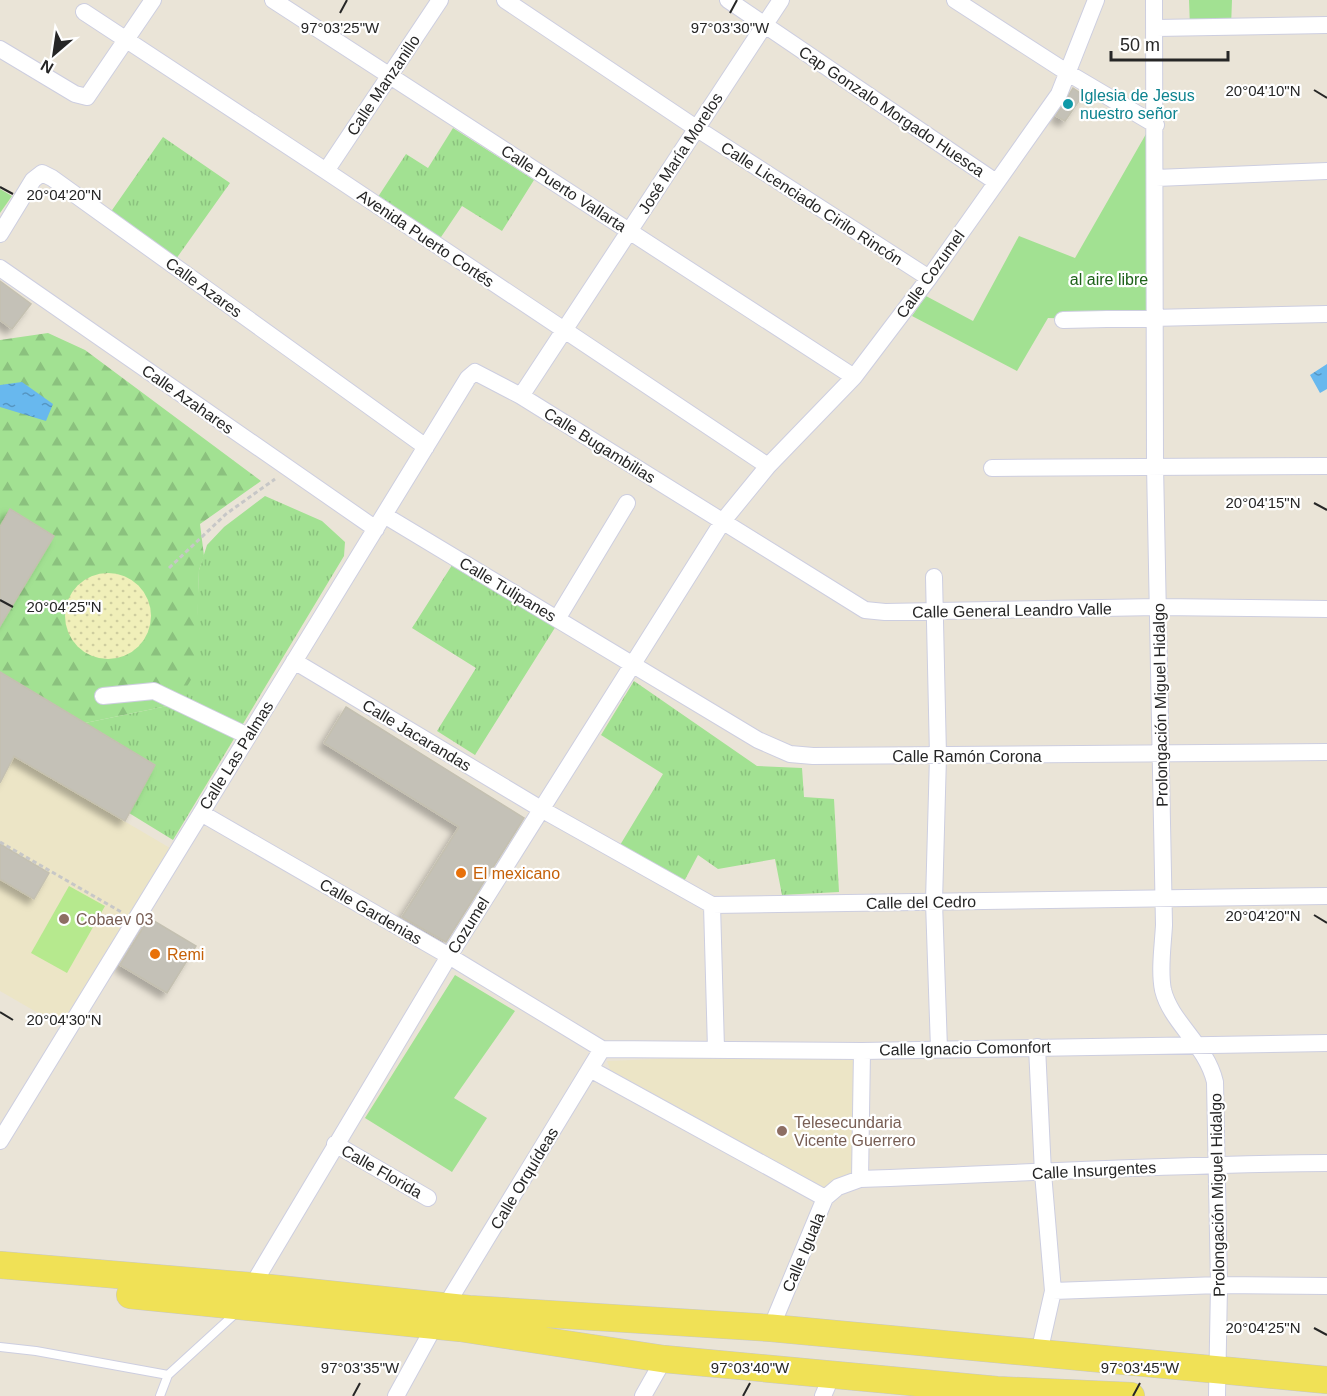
<svg xmlns="http://www.w3.org/2000/svg" width="1327" height="1396" font-family="Helvetica,sans-serif">
<style>
.education{fill:#ece5c6}
.grass{fill:url(#grass-tufts)}
.forest{fill:url(#forest-firs)}
.sand{fill:url(#sand-dots)}
.park{fill:#a2e192}
.pitch{fill:#b6e98e}
.water{fill:url(#water-ripples)}
.building{fill:#c4c1b7;stroke:#c4c0b1;stroke-width:1.5;filter:url(#shadow)}
.lines{fill:none;stroke-linecap:round;stroke-linejoin:round}
.lane-casing{stroke:#cdcee0;stroke-width:10}
.street-casing{stroke:#cdcee0;stroke-width:18}
.primary-casing{stroke:#c7c7c7;stroke-width:28}
.path{stroke:#c7c7c7;stroke-width:3;stroke-dasharray:4.5 3;stroke-linecap:butt}
.lane{stroke:#fff;stroke-width:8}
.street{stroke:#fff;stroke-width:16}
.primary{stroke:#f0e156;stroke-width:27}
.ticks{fill:none;stroke:#262626;stroke-width:2}
.culture-dot{fill:#0f9aa8;stroke:#fff;stroke-width:2}
.food-dot{fill:#e8710a;stroke:#fff;stroke-width:2}
.education-dot{fill:#8d6e63;stroke:#fff;stroke-width:2}
.labels{text-anchor:middle;stroke-width:4.5;stroke-linejoin:round;paint-order:stroke}
.street-label{font-size:16px;fill:#262626;stroke:#fff}
.culture-label{font-size:16px;fill:#0d838f;stroke:#fff;text-anchor:start}
.park-label{font-size:16px;fill:#1d6118;stroke:#fff}
.food-label{font-size:16px;fill:#c56008;stroke:#fff;text-anchor:start}
.education-label{font-size:16px;fill:#785e54;stroke:#fff;text-anchor:start}
.ticks-label{font-size:15px;text-anchor:middle;fill:#262626;stroke:#fff;stroke-width:4.5;stroke-linejoin:round;paint-order:stroke}
</style>
<defs>
<pattern id="grass-tufts" width="24" height="20" patternUnits="userSpaceOnUse" patternTransform="scale(1.5)"><rect width="24" height="20" fill="#a2e192"/><path d="M3 7l-1-3M5 7V3M7 7l1-3M15 17l-1-3M17 17v-4M19 17l1-3" fill="none" stroke="#8bc17e"/></pattern>
<pattern id="forest-firs" width="22" height="20" patternUnits="userSpaceOnUse" patternTransform="scale(1.5)"><rect width="22" height="20" fill="#a2e192"/><path d="M5 1l3.5 6h-7zM16 11l3.5 6h-7z" fill="#8bc17e"/></pattern>
<pattern id="sand-dots" width="8" height="8" patternUnits="userSpaceOnUse" patternTransform="scale(1.5)"><rect width="8" height="8" fill="#f0efb9"/><path d="M2 2h.1M6 6h.1" fill="none" stroke="#cecd9f" stroke-width="1.8" stroke-linecap="round"/></pattern>
<pattern id="water-ripples" width="26" height="14" patternUnits="userSpaceOnUse" patternTransform="scale(1.5)"><rect width="26" height="14" fill="#68b8ee"/><path d="M2 4q2-2 4 0t4 0M15 11q2-2 4 0t4 0" fill="none" stroke="#5595c1"/></pattern>
<filter id="shadow"><feDropShadow dx="-5.5" dy="5.5" stdDeviation="3" flood-color="#0004"/></filter>
</defs>
<rect width="100%" height="100%" fill="#eae4d7"/>
<path class="education" d="M 0,748 L 170,848 L 64,1028 L 0,991 Z
M 862,1051 L 860,1179 L 825,1198 L 615,1083 L 607,1061 Z"/>
<path class="grass" d="M 453,128 L 534,180 L 502,231 L 462,206 L 437,243 L 374,203 L 406,154 L 428,168 Z
M 163,137 L 230,183 L 176,259 L 110,213 Z
M 0,189 L 12,196 L 0,213 Z
M 265,496 L 322,521 L 345,542 L 344,556 L 173,840 L 129,813 L 155,765 L 85,723 L 177,704 L 196,639 L 199,570 L 207,545 L 224,527 Z
M 454,562 L 556,626 L 475,755 L 437,731 L 476,668 L 412,628 Z
M 634,681 L 757,766 L 802,768 L 804,797 L 834,799 L 839,892 L 782,895 L 775,859 L 718,869 L 698,855 L 679,891 L 614,855 L 663,774 L 601,735 Z"/>
<path class="forest" d="M 48,333 L 85,350 L 261,481 L 200,524 L 204,556 L 199,570 L 196,671 L 177,704 L 85,723 L 0,672 L 0,340 Z"/>
<path class="sand" d="M65 616a43 43 0 1 1 86 0a43 43 0 1 1-86 0Z"/>
<path class="park" d="M 1189,0 L 1232,0 L 1231,27 L 1190,27 Z
M 1146,134 L 1150,321 L 1048,318 L 1017,371 L 912,316 L 926,296 L 973,321 L 1019,236 L 1075,258 Z
M 455,975 L 515,1011 L 454,1098 L 487,1118 L 452,1172 L 365,1118 Z"/>
<path class="pitch" d="M 69,886 L 105,906 L 67,973 L 31,953 Z"/>
<path class="water" d="M 1327,364 L 1327,389 L 1320,393 L 1310,375 Z
M 22,382 L 53,404 L 46,421 L 0,407 L 0,385 Z"/>
<path class="building" d="M 1073,88 L 1083,95 L 1065,121 L 1056,116 Z
M 0,281 L 31,304 L 12,329 L 0,320 Z
M 10,509 L 54,536 L 0,626 L 0,527 Z
M 0,672 L 155,765 L 125,821 L 14,756 L 0,783 Z
M 346,707 L 524,818 L 446,942 L 402,917 L 459,827 L 324,743 Z
M 0,844 L 49,873 L 34,899 L 0,879 Z
M 149,918 L 196,946 L 167,993 L 120,965 Z"/>
<g class="lines">
<g class="lane-casing">
<path id="lane" d="M 0,1347 L 36,1351 L 168,1375
M 160,1396 L 168,1375 L 237,1312"/>
</g>
<g class="street-casing">
<path id="street" d="M 273,0 L 854,377
M 505,0 L 696,128 L 929,278
M 728,0 L 996,182
M 955,0 L 1068,73 L 1156,125
M 1154,0 L 1155,465 L 1164,925 C 1163,945 1159,970 1163,990 C 1171,1023 1206,1044 1215,1082 L 1219,1285 L 1217,1396
M 84,12 L 326,171 L 768,466
M 1156,28 L 1327,25
M 0,49 L 75,94 L 87,97 L 153,0
M 326,171 L 440,0
M 1156,178 L 1327,171
M 0,234 L 33,180 L 42,173 L 52,178 L 426,447
M 0,268 L 376,529
M 1063,320 L 1327,314
M 521,396 L 781,0
M 992,468 L 1327,466
M 384,515 L 758,740 L 790,754 L 813,756 L 1327,752
M 934,577 L 938,756 L 934,902 L 939,1049
M 557,619 L 627,503
M 294,661 L 541,809 L 712,905 L 1327,896
M 103,696 L 154,691 L 248,736
M 201,813 L 449,956 L 602,1049
M 712,905 L 716,1049
M 1037,1047 L 1043,1173 L 1053,1291 L 1039,1353
M 602,1049 L 862,1051 L 1327,1043
M 590,1069 L 825,1198
M 0,1141 L 468,378 L 475,372 L 521,396 L 865,610 L 885,612 L 1158,607 L 1327,609
M 335,1144 L 428,1198
M 860,1179 L 862,1051
M 249,1291 L 449,956 L 723,521 L 768,466 L 854,377 L 929,278 L 1059,94 L 1096,0
M 1053,1291 L 1219,1285 L 1327,1286
M 771,1328 L 825,1198 L 838,1187 L 860,1179 C 1016,1174 1171,1164 1327,1163
M 396,1396 L 445,1307 L 602,1049
M 643,1396 L 664,1359
M 823,1396 L 832,1375"/>
</g>
<g class="primary-casing">
<path id="primary" d="M 0,1265 L 250,1286 L 469,1309 L 771,1328 L 1327,1380
M 130,1295 L 460,1328 L 664,1359 L 997,1390 L 1131,1396"/>
</g>
<path class="path" d="M 169,568 L 226,514 L 275,479
M 0,842 L 123,913"/>
<use href="#lane" class="lane"/>
<use href="#street" class="street"/>
<use href="#primary" class="primary"/>
</g>
<path class="ticks" d="M 340,13 L 347,0M 730,13 L 737,0M 1314,90 L 1327,98M 0,187 L 13,194M 1314,503 L 1327,510M 0,600 L 13,607M 1314,915 L 1327,923M 0,1012 L 13,1020M 1314,1328 L 1327,1335M 353,1396 L 360,1383M 743,1396 L 750,1383M 1133,1396 L 1140,1383"/>
<circle class="culture-dot" cx="1068" cy="104" r="6"/>
<g class="food-dot">
<circle cx="461" cy="873" r="6"/>
<circle cx="155" cy="954" r="6"/>
</g>
<g class="education-dot">
<circle cx="64" cy="919" r="6"/>
<circle cx="782" cy="1131" r="6"/>
</g>
<g class="labels">
<g class="street-label">
<text transform="translate(383 85) rotate(-56)" y="6">Calle Manzanillo</text>
<text transform="translate(892 111) rotate(34)" y="6">Cap Gonzalo Morgado Huesca</text>
<text transform="translate(680 153) rotate(-57)" y="6">José María Morelos</text>
<text transform="translate(564 188) rotate(33)" y="6">Calle Puerto Vallarta</text>
<text transform="translate(812 203) rotate(33)" y="6">Calle Licenciado Cirilo Rincón</text>
<text transform="translate(426 238) rotate(34)" y="6">Avenida Puerto Cortés</text>
<text transform="translate(930 274) rotate(-54)" y="6">Calle Cozumel</text>
<text transform="translate(204 287) rotate(36)" y="6">Calle Azares</text>
<text transform="translate(188 399) rotate(35)" y="6">Calle Azahares</text>
<text transform="translate(600 445) rotate(32)" y="6">Calle Bugambilias</text>
<text transform="translate(508 589) rotate(31)" y="6">Calle Tulipanes</text>
<text transform="translate(1012 610) rotate(-1)" y="6">Calle General Leandro Valle</text>
<text transform="translate(1160 705) rotate(-91)" y="6">Prolongación Miguel Hidalgo</text>
<text transform="translate(417 735) rotate(31)" y="6">Calle Jacarandas</text>
<text transform="translate(236 755) rotate(-58)" y="6">Calle Las Palmas</text>
<text x="967" y="762">Calle Ramón Corona</text>
<text transform="translate(921 902) rotate(-1)" y="6">Calle del Cedro</text>
<text transform="translate(371 911) rotate(30)" y="6">Calle Gardenias</text>
<text transform="translate(468 925) rotate(-58)" y="6">Cozumel</text>
<text transform="translate(965 1048) rotate(-1)" y="6">Calle Ignacio Comonfort</text>
<text transform="translate(1094 1170) rotate(-3)" y="6">Calle Insurgentes</text>
<text transform="translate(382 1171) rotate(30)" y="6">Calle Florida</text>
<text transform="translate(524 1178) rotate(-59)" y="6">Calle Orquídeas</text>
<text transform="translate(1217 1195) rotate(-91)" y="6">Prolongación Miguel Hidalgo</text>
<text transform="translate(803 1252) rotate(-67)" y="6">Calle Iguala</text>
</g>
<g class="culture-label">
<text x="1080" y="101">Iglesia de Jesus<tspan x="1080" dy="18">nuestro señor</tspan></text>
</g>
<g class="park-label">
<text x="1109" y="285">al aire libre</text>
</g>
<g class="food-label">
<text x="473" y="879">El mexicano</text>
<text x="167" y="960">Remi</text>
</g>
<g class="education-label">
<text x="76" y="925">Cobaev 03</text>
<text x="794" y="1128">Telesecundaria<tspan x="794" dy="18">Vicente Guerrero</tspan></text>
</g>
</g>
<g class="ticks-label">
<text x="340" y="33">97°03'25"W</text>
<text x="730" y="33">97°03'30"W</text>
<text x="1263" y="96">20°04'10"N</text>
<text x="64" y="200">20°04'20"N</text>
<text x="1263" y="508">20°04'15"N</text>
<text x="64" y="612">20°04'25"N</text>
<text x="1263" y="921">20°04'20"N</text>
<text x="64" y="1025">20°04'30"N</text>
<text x="1263" y="1333">20°04'25"N</text>
<text x="360" y="1373">97°03'35"W</text>
<text x="750" y="1373">97°03'40"W</text>
<text x="1140" y="1373">97°03'45"W</text>
</g>
<g transform="translate(54 54) rotate(209)" stroke="#ffffff" stroke-width="4.5" paint-order="stroke">
<path d="M0-4.5L10 22L0 15L-10 22Z" fill="#262626"/>
<text y="-9" font-size="16" font-weight="bold" text-anchor="middle" fill="#262626">N</text>
</g>
<path d="M1111 51v9h117v-9" fill="none" stroke="#262626" stroke-width="3"/>
<text x="1120" y="51" font-size="18" fill="#262626" stroke="#ffffff" stroke-width="4.5" paint-order="stroke">50 m</text>
</svg>
